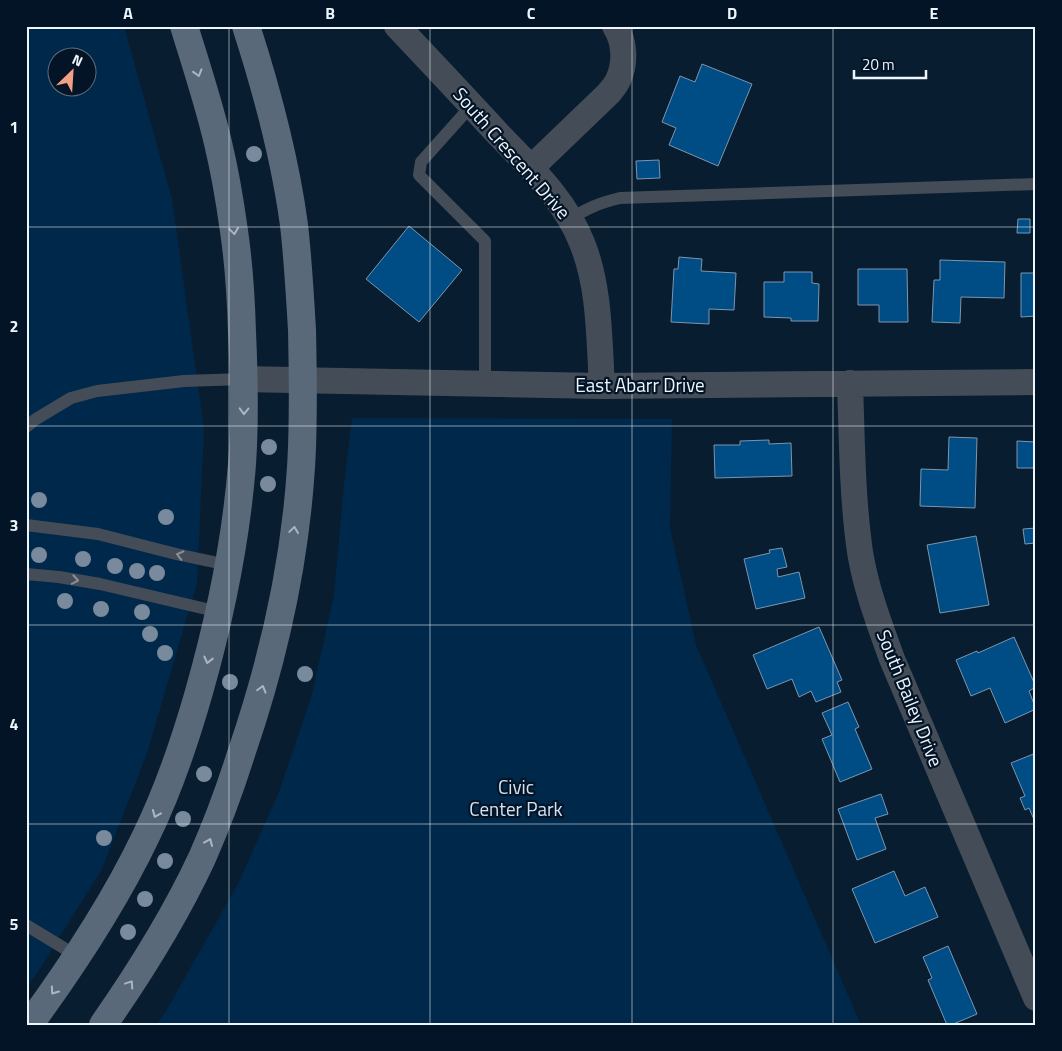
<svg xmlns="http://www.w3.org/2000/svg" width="1062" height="1051" font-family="'Titillium Web',sans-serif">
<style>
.green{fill:#00284a;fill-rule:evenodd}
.building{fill:#004d85;stroke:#7d95ad}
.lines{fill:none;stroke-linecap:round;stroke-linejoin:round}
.lane{stroke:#444d57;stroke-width:12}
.street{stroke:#444d57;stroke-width:26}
.secondary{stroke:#5a6979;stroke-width:28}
.tree{fill:#788a9c}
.oneway{stroke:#abb6c2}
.oneway2{stroke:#889099}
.grid{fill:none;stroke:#edf5fd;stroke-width:1;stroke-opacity:0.55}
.labels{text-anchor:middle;stroke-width:4.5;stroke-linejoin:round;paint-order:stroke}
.street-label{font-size:19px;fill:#edf5fd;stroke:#021426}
.park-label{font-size:19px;fill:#d3e3f4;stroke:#021426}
.neatline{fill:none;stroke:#edf5fd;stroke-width:2}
.grid-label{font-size:16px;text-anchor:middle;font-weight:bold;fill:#edf5fd}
</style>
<rect width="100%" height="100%" fill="#091d30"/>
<path class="green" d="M 26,26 L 124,26 L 172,199 L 204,429 L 197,583 L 147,753 L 102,869 L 37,973 L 26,988 ZM 58,58 L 88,58 L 88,88 L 58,88 Z
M 352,418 L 672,419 L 670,528 L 696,645 L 861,1025 L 156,1025 L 165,1013 L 239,882 L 279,792 L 312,694 L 334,595 L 344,484 Z"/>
<path class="building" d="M 702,64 L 752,84 L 718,166 L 669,145 L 676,128 L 662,122 L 680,76 L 695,82 Z
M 659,160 L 660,178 L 637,179 L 636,161 Z
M 1018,219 L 1030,219 L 1030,233 L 1017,233 Z
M 409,226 L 462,270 L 419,322 L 366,279 Z
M 679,257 L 702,259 L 701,271 L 736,273 L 734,310 L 709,309 L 709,324 L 671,322 L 674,269 L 678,269 Z
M 940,260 L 1005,262 L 1004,298 L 961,297 L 960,323 L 932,322 L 934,280 L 940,280 Z
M 858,269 L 907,269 L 908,322 L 879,322 L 879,305 L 858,305 Z
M 784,272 L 812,272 L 812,283 L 819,284 L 818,321 L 791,321 L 791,318 L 764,317 L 764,282 L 784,282 Z
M 1021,273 L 1036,273 L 1036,316 L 1021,317 Z
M 949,437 L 977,438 L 975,508 L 920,506 L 921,469 L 948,470 Z
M 769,440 L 769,444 L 791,443 L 792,476 L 715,478 L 714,445 L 740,445 L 740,441 Z
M 1017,441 L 1036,442 L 1036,468 L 1017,468 Z
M 1036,528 L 1036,543 L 1025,544 L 1023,529 Z
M 976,536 L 989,605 L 940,613 L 927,545 Z
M 782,548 L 787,567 L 777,569 L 778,577 L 799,572 L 805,598 L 756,609 L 744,559 L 770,553 L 769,550 Z
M 819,627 L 842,680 L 837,682 L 841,692 L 816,702 L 811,691 L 799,697 L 792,679 L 767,689 L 753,655 Z
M 1014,637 L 1036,687 L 1029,691 L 1036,709 L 1005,723 L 990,688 L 971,696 L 956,660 L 977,651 L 978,653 Z
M 848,702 L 859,727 L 855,729 L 872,769 L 840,782 L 822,739 L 832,735 L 822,713 Z
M 1036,753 L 1036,824 L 1029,808 L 1025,810 L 1020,798 L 1025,796 L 1011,763 Z
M 881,794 L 888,814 L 875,818 L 886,849 L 857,860 L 838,809 Z
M 894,871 L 905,896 L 925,887 L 938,917 L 875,943 L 852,889 Z
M 948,946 L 977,1014 L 951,1025 L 947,1025 L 928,980 L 932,978 L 923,957 Z"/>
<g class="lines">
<path class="lane" d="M 472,105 L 421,162 L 419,175 L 485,241 L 485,384
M 570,219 C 588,208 599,203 620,198 L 1036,184
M 26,427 L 36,419 L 71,398 L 97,391 L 184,381 L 244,379
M 26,525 L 98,534 L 176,554 L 228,565
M 26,574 L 59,577 L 100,584 L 219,612
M 26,925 L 77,956"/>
<path class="street" d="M 397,26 C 431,62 465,98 499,135 C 530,167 566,201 582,243 C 600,287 599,339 602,386
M 531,168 L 609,93 C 612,89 616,85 618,80 C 626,63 625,42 615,26
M 244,379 L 602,386 L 1036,382
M 850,383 C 852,439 852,496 860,552 C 866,589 879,623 892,659 L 1036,998"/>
<path class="secondary" d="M 29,1025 C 73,965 114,903 146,836 C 168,791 185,741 199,692 C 220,618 236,541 242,464 C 245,420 244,376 242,332 C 241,298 239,265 234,231 C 230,202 225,172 218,143 C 209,104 196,65 184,26
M 103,1025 C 140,972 175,916 202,858 C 217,824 230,789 241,754 C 272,664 295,563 301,467 C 304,421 303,376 302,330 C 300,295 298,260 294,225 C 285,158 267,91 246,26"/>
</g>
<g class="tree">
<circle cx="254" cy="154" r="8"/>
<circle cx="269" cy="447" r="8"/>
<circle cx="268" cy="484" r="8"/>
<circle cx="39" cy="500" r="8"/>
<circle cx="166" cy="517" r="8"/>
<circle cx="39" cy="555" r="8"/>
<circle cx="83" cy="559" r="8"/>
<circle cx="115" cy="566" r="8"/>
<circle cx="137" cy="571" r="8"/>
<circle cx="157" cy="573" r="8"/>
<circle cx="65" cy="601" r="8"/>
<circle cx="101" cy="609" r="8"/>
<circle cx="142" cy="612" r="8"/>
<circle cx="150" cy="634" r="8"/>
<circle cx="165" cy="653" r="8"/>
<circle cx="305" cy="674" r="8"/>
<circle cx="230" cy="682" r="8"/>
<circle cx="204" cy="774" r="8"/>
<circle cx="183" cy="819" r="8"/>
<circle cx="104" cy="838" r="8"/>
<circle cx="165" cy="861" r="8"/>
<circle cx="145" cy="899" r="8"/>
<circle cx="128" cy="932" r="8"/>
</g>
<defs><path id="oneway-chevron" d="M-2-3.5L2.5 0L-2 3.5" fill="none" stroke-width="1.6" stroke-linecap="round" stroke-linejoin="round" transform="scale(1.25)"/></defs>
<g class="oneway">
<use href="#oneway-chevron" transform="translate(198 73) rotate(73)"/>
<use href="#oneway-chevron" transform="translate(234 231) rotate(82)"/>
<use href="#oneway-chevron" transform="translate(244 411) rotate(91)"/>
<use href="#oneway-chevron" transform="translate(294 530) rotate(-82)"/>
<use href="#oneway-chevron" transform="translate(208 660) rotate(104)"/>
<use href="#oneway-chevron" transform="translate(262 689) rotate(-74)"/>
<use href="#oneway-chevron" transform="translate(156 814) rotate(113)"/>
<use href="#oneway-chevron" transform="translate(209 842) rotate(-67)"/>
<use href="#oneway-chevron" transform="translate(130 984) rotate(-56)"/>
<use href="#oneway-chevron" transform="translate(54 991) rotate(125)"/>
</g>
<g class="oneway2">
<use href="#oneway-chevron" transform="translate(180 555) rotate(-166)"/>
<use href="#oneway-chevron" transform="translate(75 580) rotate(10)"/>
</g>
<path class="grid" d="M 229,26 L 229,1025M 430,26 L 430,1025M 632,26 L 632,1025M 833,26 L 833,1025M 26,227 L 1036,227M 26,426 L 1036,426M 26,625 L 1036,625M 26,824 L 1036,824"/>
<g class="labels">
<g class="street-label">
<text transform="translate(512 153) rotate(49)" y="7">South Crescent Drive</text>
<text x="640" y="392">East Abarr Drive</text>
<text transform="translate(910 698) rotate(68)" y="7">South Bailey Drive</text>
</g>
<g class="park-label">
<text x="516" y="794">Civic<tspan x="516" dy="22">Center Park</tspan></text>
</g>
</g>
<rect width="1062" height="1051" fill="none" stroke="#021426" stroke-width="55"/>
<g transform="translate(72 72) rotate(25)"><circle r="24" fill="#021426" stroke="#606e7c"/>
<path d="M0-4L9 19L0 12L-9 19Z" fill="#f39f84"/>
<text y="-8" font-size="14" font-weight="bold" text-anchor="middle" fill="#edf5fd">N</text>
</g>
<path d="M854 70v8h72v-8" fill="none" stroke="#edf5fd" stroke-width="2.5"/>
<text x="862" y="70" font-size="15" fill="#edf5fd" stroke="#021426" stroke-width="4" paint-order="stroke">20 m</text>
<rect x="28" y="28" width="1006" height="996" class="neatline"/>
<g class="grid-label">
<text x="128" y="19">A</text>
<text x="330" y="19">B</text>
<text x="531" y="19">C</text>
<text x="732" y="19">D</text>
<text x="934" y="19">E</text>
<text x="14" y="133">1</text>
<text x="14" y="332">2</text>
<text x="14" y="531">3</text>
<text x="14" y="730">4</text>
<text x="14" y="930">5</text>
</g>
</svg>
